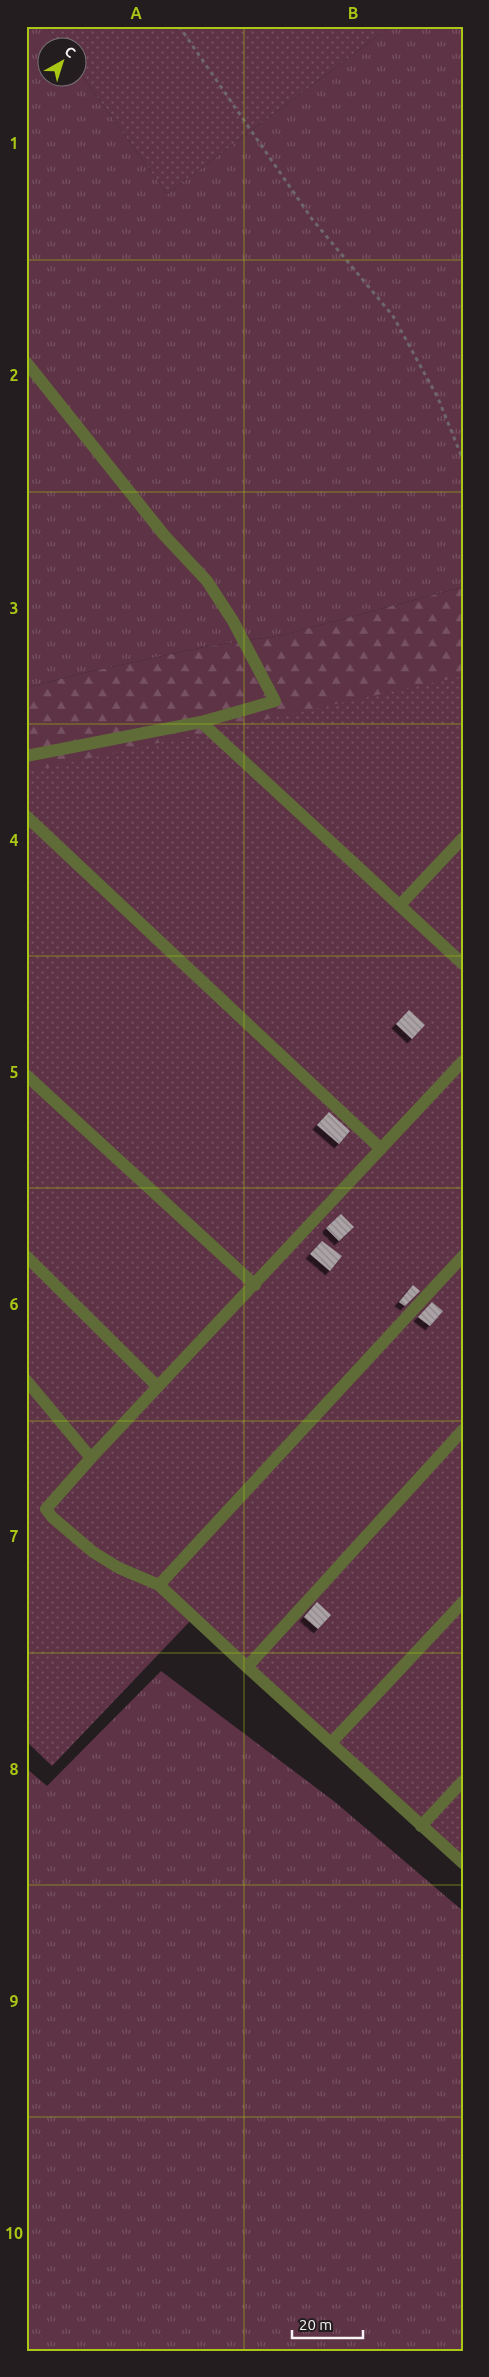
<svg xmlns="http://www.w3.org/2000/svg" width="489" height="2377" font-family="Ubuntu,sans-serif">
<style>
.grass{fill:url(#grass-tufts)}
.forest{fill:url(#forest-firs)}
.garden{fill:url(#garden-dots)}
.building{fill:url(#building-back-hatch);filter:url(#shadow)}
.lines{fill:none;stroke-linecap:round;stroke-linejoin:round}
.path{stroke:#6d6769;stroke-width:3;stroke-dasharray:4 4;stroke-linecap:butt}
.lane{stroke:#606c37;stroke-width:12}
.grid{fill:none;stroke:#abc716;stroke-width:1;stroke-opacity:0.55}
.neatline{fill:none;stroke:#abc716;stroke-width:2}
.grid-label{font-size:16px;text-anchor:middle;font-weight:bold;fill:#abc716}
</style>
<defs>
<pattern id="grass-tufts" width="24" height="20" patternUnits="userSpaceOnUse" patternTransform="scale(1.25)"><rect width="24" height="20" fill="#5e3346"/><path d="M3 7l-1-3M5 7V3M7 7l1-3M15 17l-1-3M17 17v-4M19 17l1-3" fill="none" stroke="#765161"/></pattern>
<pattern id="forest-firs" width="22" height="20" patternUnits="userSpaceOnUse" patternTransform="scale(1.25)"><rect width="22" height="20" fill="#5e3346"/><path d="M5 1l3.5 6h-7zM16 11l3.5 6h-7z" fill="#765161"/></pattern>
<pattern id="garden-dots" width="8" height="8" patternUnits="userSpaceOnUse" patternTransform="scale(1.25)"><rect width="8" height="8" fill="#5e3346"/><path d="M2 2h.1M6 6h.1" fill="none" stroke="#765161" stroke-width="1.8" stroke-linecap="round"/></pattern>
<pattern id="building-back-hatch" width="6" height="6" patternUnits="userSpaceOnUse" patternTransform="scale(1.25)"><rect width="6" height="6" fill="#aaa2a5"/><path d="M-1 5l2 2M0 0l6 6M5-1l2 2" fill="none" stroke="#8d8789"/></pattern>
<filter id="shadow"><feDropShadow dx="-4.5" dy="4.5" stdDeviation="0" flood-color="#0009"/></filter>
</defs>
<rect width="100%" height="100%" fill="#231d1f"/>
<path class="grass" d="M 26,26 L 46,26 L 61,47 L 48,48 L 48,78 L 78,78 L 78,70 L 167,194 L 387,29 L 384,26 L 463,26 L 463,587 L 283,635 L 204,647 L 79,674 L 26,688 Z
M 161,1671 L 335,1802 L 463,1911 L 463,2351 L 26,2351 L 26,1768 L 47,1786 Z"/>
<path class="forest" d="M 463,587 L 463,708 L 26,833 L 26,688 L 79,674 L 204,647 L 283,635 Z"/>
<path class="garden" d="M 46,26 L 384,26 L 387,29 L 167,194 L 78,70 L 78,48 L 61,47 Z
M 463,676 L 463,1859 L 194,1617 L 52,1766 L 26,1741 L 26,772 Z"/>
<path class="building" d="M 409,1010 L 425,1025 L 412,1039 L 396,1024 Z
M 329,1112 L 350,1131 L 339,1144 L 317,1125 Z
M 341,1214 L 354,1227 L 339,1241 L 326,1228 Z
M 322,1241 L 342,1256 L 330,1271 L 310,1254 Z
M 413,1285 L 420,1291 L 405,1306 L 399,1302 Z
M 432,1302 L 443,1311 L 430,1326 L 418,1317 Z
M 317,1602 L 331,1615 L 318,1629 L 304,1617 Z"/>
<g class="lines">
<path class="path" d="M 179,26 L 312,219 L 393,316 L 438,398 L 463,460"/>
<path class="lane" d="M 26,362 L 164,535 L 207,581 L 233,621 L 275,701 L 201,722 L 463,964
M 26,756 L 201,722
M 26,816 L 381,1149
M 400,905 L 463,838
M 463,1061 L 91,1458 L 46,1509 L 52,1517 L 93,1552 L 119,1568 L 159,1585 L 247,1667 L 463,1863
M 26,1075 L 255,1285
M 26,1256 L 158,1387
M 26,1380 L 91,1458
M 159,1585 L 463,1256
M 247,1667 L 463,1430
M 331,1743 L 463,1602
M 421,1826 L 463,1781"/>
</g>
<path class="grid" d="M 244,26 L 244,2351M 26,260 L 463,260M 26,492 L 463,492M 26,724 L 463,724M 26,956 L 463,956M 26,1188 L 463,1188M 26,1421 L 463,1421M 26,1653 L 463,1653M 26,1885 L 463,1885M 26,2117 L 463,2117"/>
<rect width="489" height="2377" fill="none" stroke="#231d1f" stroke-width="55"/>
<g transform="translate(62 62) rotate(39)"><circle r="24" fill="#231d1f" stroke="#787374"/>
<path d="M0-4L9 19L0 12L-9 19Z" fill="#abc716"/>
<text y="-8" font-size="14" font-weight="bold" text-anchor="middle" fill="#f7f3f4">С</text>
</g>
<path d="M292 2330v8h71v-8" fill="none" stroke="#f7f3f4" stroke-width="2.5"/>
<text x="299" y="2330" font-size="15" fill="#f7f3f4" stroke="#231d1f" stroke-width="4" paint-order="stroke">20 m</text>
<rect x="28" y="28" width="434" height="2322" class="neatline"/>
<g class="grid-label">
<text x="136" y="19">A</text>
<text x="353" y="19">B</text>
<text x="14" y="149">1</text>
<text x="14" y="381">2</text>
<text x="14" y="614">3</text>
<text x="14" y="846">4</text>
<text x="14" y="1078">5</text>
<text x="14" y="1310">6</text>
<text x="14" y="1542">7</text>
<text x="14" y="1775">8</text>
<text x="14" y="2007">9</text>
<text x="14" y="2239">10</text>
</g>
</svg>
